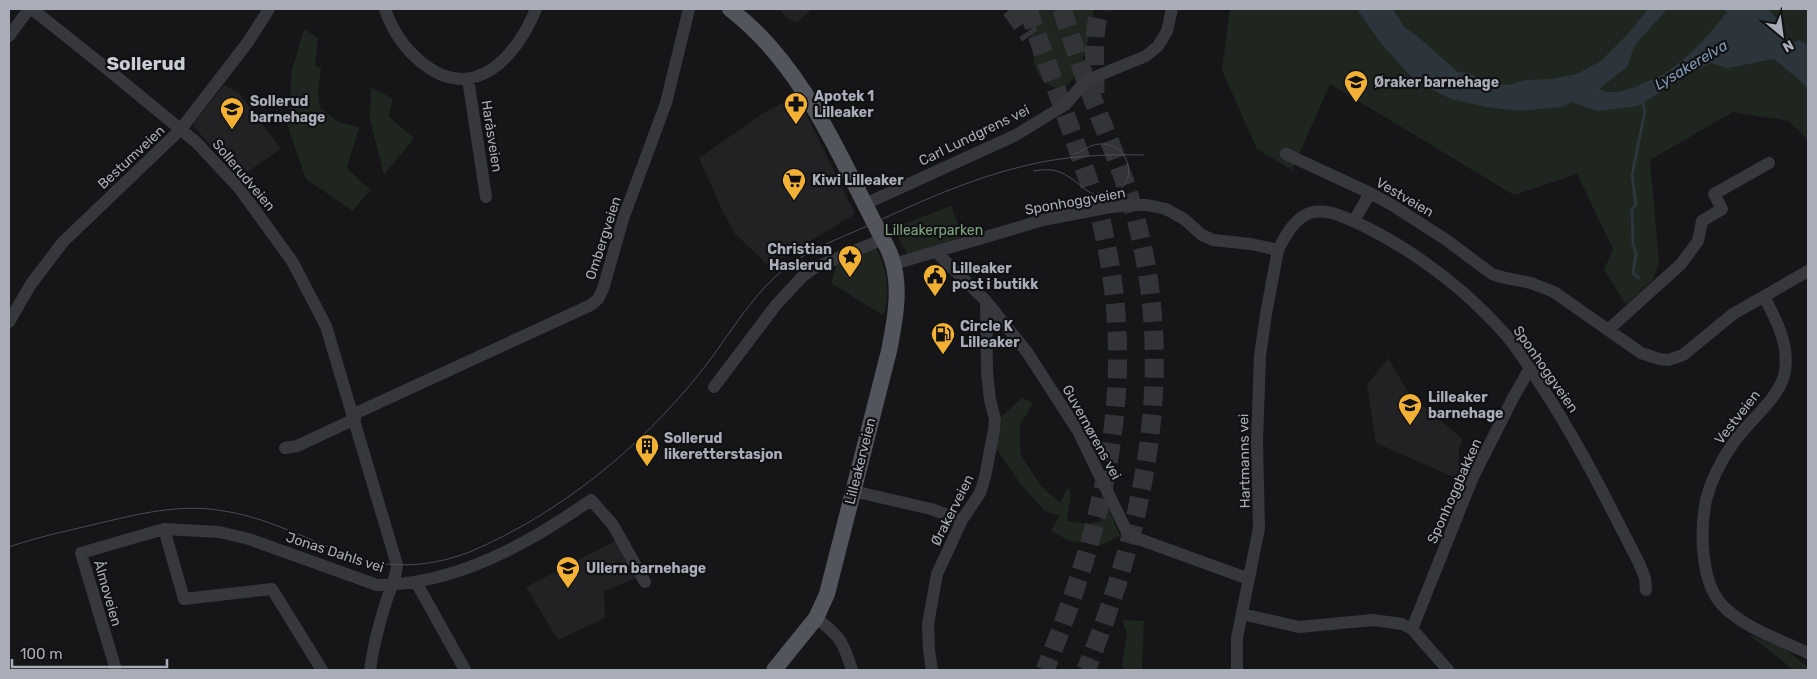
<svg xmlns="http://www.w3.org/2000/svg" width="1817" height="679" font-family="Rubik,sans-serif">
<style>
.built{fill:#222225}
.green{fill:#1e261f}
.water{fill:#2c353c}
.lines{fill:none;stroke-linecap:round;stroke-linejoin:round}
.stream{stroke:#2c353c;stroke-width:3}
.highway-tunnel{stroke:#333438;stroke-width:19;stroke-dasharray:19 9;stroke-linecap:butt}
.minor{stroke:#37383d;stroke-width:12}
.major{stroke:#53555c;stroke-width:16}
.tram{stroke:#4a4c52;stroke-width:1}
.labels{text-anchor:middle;stroke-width:4.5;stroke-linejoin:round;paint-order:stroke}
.poi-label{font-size:14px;font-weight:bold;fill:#a8adb8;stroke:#111113;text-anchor:start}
.street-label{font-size:14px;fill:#a8adb8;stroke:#111113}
.park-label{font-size:14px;fill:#7fa381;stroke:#111113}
.water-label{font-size:15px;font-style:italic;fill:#7f9bb3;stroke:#111113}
.district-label{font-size:19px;font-weight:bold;fill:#c9ccd4;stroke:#111113}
</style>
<rect width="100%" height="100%" fill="#161618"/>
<path class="built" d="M 779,9 L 812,9 L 800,20 L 796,22 L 788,19 Z
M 224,85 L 238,92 L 281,149 L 243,175 L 238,169 L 234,172 L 194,127 L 194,123 Z
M 797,95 L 855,214 L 769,266 L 735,234 L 721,208 L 699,158 L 762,114 Z
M 1388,358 L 1410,395 L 1463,439 L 1459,448 L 1459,463 L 1463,473 L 1467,477 L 1465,482 L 1376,443 L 1367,385 Z
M 617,540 L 638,577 L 604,591 L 605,618 L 558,640 L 526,587 Z"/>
<path class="green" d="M 1017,9 L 1094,9 C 1091,26 1082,97 1053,87 C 1045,84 1038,75 1035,67 C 1033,60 1033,52 1032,44 C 1030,31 1025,20 1017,9 Z
M 1230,9 L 1808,9 L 1808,140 L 1789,121 L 1733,112 L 1650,160 L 1659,263 L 1653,280 L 1626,305 L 1604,270 L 1613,249 L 1577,174 L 1514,195 L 1330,84 L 1292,170 L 1257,149 L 1222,70 Z
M 304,29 L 318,38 L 315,66 L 321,68 L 318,91 L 320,108 L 340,123 L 359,127 L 347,168 L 370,190 L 353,211 L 306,179 L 288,127 L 292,70 Z
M 371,87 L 393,99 L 389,117 L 414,138 L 384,175 L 370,120 Z
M 951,206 L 963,237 L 909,257 L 893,228 Z
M 876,247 C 888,274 890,286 884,316 L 831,283 L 837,263 Z
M 1022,398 L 1033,403 L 1020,425 L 1020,453 L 1040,485 L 1060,503 L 1068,487 L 1071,493 L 1067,521 L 1088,524 L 1101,521 L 1102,493 L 1120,536 L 1101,545 L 1070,541 L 1051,531 L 1059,516 L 1045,511 L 1022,486 L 996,448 L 1002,416 Z
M 1122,620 L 1144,621 L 1142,670 L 1123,670 L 1122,664 L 1127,633 Z
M 1748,634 L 1785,649 L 1808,667 L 1808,670 L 1794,670 Z"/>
<path class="water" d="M 1357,9 L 1393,9 L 1404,27 L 1417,36 L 1458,72 L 1469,73 L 1490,84 L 1509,85 L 1525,80 L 1552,79 L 1577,74 L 1602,60 L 1628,34 L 1648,9 L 1667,9 L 1634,46 L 1628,66 L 1599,89 C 1613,96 1630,90 1643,83 C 1650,80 1658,77 1664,74 C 1689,58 1709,35 1727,12 L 1722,9 L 1768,9 L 1777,19 L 1790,44 L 1799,40 L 1808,46 L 1808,90 L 1803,83 L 1774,59 L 1727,68 L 1711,63 L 1689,74 L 1638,106 L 1597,111 L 1572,102 L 1562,107 L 1519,111 L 1487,107 L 1451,99 L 1415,81 L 1379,41 Z"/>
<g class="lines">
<path class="stream" d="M 1639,278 L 1633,273 L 1636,254 L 1633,244 L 1632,210 L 1636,204 L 1632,175 L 1645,111 L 1642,100"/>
<path class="highway-tunnel" d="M 1011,9 L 1030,36
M 1028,9 C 1045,59 1064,109 1081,159 C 1090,185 1100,211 1105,239 C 1138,391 1102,529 1045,670
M 1062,9 C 1072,41 1083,73 1095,105 C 1111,145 1128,185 1138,227 C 1176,378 1143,529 1086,670
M 1095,93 C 1095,66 1092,34 1100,9"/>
<path class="minor" d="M 32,9 L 101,64 L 196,142 L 239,188 L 292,261 L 326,326 L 397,565 C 396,579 390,589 386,602 C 379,624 373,647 370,670
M 385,9 C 392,30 404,48 421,62 C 473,105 516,58 536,9
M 9,36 L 29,9
M 468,79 L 486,197
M 1286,154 L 1370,193 L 1392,205 L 1445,239 L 1492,274 L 1501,277 L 1531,283 L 1554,292 L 1641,353 L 1659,359 L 1668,360 L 1683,355 L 1733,314 L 1808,271
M 865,204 L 1016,135 L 1065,105 L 1082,85 L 1090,79 L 1146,56 L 1158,46 L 1163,38 L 1167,31 L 1172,9
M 1354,221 L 1370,193
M 936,252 L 986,301 L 1027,352 L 1078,431 L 1127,532 L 1136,538 L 1249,579
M 894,264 L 1043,220 L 1105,208 L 1130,205 L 1147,205 L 1166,209 L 1184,219 L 1202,235 L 1213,240 L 1251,244 L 1278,250 C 1302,201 1321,205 1366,227 C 1419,254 1466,290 1506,335 C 1518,349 1528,365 1538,381 C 1577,439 1607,501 1639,563 L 1645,578 L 1646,590
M 1764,297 C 1777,320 1791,349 1784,376 C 1777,400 1748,422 1734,442 C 1722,459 1711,480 1706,500 C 1700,530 1700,582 1723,606 C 1746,629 1779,639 1808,653
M 9,322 L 31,284 L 63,242 L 181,129 L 248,42 L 269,9
M 1609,329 L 1681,264 L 1698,241 L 1702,221 L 1722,209 L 1714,194 L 1769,163
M 714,387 L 776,305 L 802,277 L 814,268 L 883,239
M 354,414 L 591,305 L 598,299 L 603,289 L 623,219 L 666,103 L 689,9
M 285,448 L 297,446 L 355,419
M 853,491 L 931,509 L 962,520
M 164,529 L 184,599 L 272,589 L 322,670
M 416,582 L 465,670
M 1242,614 L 1299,627 L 1373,620 L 1402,624 L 1412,629 L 1448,670
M 816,618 C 840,636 843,641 852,670
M 1412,629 L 1473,477 L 1513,398 L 1530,368
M 116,670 L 81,553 L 164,529 L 219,532 L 249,539 L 377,585 C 455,585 528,544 591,500 L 613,525 L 645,582
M 932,670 L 929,650 L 928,624 L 937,574 L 962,520 L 980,493 L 985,477 L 994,430 L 995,419 L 990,400 L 987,372 L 986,301
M 1237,670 L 1237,638 L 1259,528 L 1257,441 L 1260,356 L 1266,314 L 1278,250"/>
<path class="major" d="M 730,9 C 807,68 842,164 887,247 C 903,279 896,316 889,351 L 827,594 L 816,618 L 774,670"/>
<path class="tram" d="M 1034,171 C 1045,169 1055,169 1064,174 C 1082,183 1095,207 1118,191 C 1138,177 1128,145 1103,144 C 1093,143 1084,150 1075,154
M 9,547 C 37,537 67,531 96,524 C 138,514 181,503 224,511 C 258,516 290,531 322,544 C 333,549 345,555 358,559 C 396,569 435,566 472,551 C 560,513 640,448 699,374 C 725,342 745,305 775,277 C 800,253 833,241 865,227 C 917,203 971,178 1028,165 C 1066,156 1104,154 1144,155"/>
</g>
<defs>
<g id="school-pin" transform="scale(1.25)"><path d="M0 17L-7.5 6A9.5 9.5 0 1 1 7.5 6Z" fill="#f2b134" stroke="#111113"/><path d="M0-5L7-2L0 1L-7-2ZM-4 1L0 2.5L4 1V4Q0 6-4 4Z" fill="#111"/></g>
<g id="pharmacy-pin" transform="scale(1.25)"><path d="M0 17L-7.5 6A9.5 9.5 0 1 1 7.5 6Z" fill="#f2b134" stroke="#111113"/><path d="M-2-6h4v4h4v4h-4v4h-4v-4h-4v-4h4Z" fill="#111"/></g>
<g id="supermarket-pin" transform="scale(1.25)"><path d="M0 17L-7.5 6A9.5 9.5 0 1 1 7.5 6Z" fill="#f2b134" stroke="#111113"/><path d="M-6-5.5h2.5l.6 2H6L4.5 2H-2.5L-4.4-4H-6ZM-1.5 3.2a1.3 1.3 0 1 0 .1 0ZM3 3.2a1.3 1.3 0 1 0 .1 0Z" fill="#111"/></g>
<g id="sight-pin" transform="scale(1.25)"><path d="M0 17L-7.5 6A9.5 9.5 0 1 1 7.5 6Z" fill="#f2b134" stroke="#111113"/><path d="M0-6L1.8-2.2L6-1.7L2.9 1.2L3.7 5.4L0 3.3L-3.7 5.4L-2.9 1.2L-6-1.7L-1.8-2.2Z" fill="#111"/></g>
<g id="civic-pin" transform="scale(1.25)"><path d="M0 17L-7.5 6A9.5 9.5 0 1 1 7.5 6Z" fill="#f2b134" stroke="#111113"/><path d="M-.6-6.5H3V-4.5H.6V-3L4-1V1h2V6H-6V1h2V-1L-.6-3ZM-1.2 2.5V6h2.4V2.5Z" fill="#111"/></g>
<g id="fuel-pin" transform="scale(1.25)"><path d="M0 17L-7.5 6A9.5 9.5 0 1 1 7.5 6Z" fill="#f2b134" stroke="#111113"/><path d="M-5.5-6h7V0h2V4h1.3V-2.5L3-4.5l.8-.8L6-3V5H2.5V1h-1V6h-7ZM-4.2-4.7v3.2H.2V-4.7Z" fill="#111"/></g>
<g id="building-pin" transform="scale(1.25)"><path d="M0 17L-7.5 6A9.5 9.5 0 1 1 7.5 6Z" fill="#f2b134" stroke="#111113"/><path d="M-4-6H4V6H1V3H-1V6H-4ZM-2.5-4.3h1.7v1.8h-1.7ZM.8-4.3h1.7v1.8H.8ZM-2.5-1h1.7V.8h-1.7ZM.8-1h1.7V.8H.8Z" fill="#111"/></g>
</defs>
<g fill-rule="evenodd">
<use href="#school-pin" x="1356" y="82"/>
<use href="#pharmacy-pin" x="796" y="104"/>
<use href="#school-pin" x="232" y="109"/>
<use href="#supermarket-pin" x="794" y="180"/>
<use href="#sight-pin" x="850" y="257"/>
<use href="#civic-pin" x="935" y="276"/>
<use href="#fuel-pin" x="943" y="334"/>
<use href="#school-pin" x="1410" y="405"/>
<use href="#building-pin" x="647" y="446"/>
<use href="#school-pin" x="568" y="568"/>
</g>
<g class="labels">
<g class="poi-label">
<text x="1374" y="87">Øraker barnehage</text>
<text x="814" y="101">Apotek 1<tspan x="814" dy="16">Lilleaker</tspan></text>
<text x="250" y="106">Sollerud<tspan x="250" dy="16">barnehage</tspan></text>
<text x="812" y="185">Kiwi Lilleaker</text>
<text x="832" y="254" text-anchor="end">Christian<tspan x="832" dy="16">Haslerud</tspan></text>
<text x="952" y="273">Lilleaker<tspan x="952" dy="16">post i butikk</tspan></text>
<text x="960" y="331">Circle K<tspan x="960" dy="16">Lilleaker</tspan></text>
<text x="1428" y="402">Lilleaker<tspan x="1428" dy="16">barnehage</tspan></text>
<text x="664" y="443">Sollerud<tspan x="664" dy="16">likeretterstasjon</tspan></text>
<text x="586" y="573">Ullern barnehage</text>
</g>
<g class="street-label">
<text transform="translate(974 135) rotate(-26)" y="5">Carl Lundgrens vei</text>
<text transform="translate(492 136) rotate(81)" y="5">Haråsveien</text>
<text transform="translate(131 157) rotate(-43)" y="5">Bestumveien</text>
<text transform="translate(244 175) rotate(50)" y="5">Sollerudveien</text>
<text transform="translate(1405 197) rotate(30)" y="5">Vestveien</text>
<text transform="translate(1075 201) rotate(-10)" y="5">Sponhoggveien</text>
<text transform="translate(603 238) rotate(-72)" y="5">Ombergveien</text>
<text transform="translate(1546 369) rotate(55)" y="5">Sponhoggveien</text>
<text transform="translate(1737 417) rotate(-52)" y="5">Vestveien</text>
<text transform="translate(1092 432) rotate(61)" y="5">Guvernørens vei</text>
<text transform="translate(860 461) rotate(-76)" y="5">Lilleakerveien</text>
<text transform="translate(1244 461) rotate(-91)" y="5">Hartmanns vei</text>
<text transform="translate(1454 491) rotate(-66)" y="5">Sponhoggbakken</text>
<text transform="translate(952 510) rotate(-63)" y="5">Ørakerveien</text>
<text transform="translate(335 552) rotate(18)" y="5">Jonas Dahls vei</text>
<text transform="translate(108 593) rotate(74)" y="5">Ålmoveien</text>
</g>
<g class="park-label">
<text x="934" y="235">Lilleakerparken</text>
</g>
<g class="water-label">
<text transform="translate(1691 65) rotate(-31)" y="5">Lysakerelva</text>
</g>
<g class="district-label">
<text x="146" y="70">Sollerud</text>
</g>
</g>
<rect width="1817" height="679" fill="none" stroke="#a8adb8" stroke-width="20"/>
<g transform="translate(1782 35) rotate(151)" stroke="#111113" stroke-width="4" paint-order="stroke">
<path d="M0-4L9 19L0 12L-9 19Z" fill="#a8adb8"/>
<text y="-8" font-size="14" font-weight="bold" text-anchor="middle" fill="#a8adb8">N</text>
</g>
<path d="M12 659v8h155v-8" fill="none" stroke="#a8adb8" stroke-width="2.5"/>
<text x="20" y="659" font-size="15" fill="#a8adb8" stroke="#111113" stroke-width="4" paint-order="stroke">100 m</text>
</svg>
